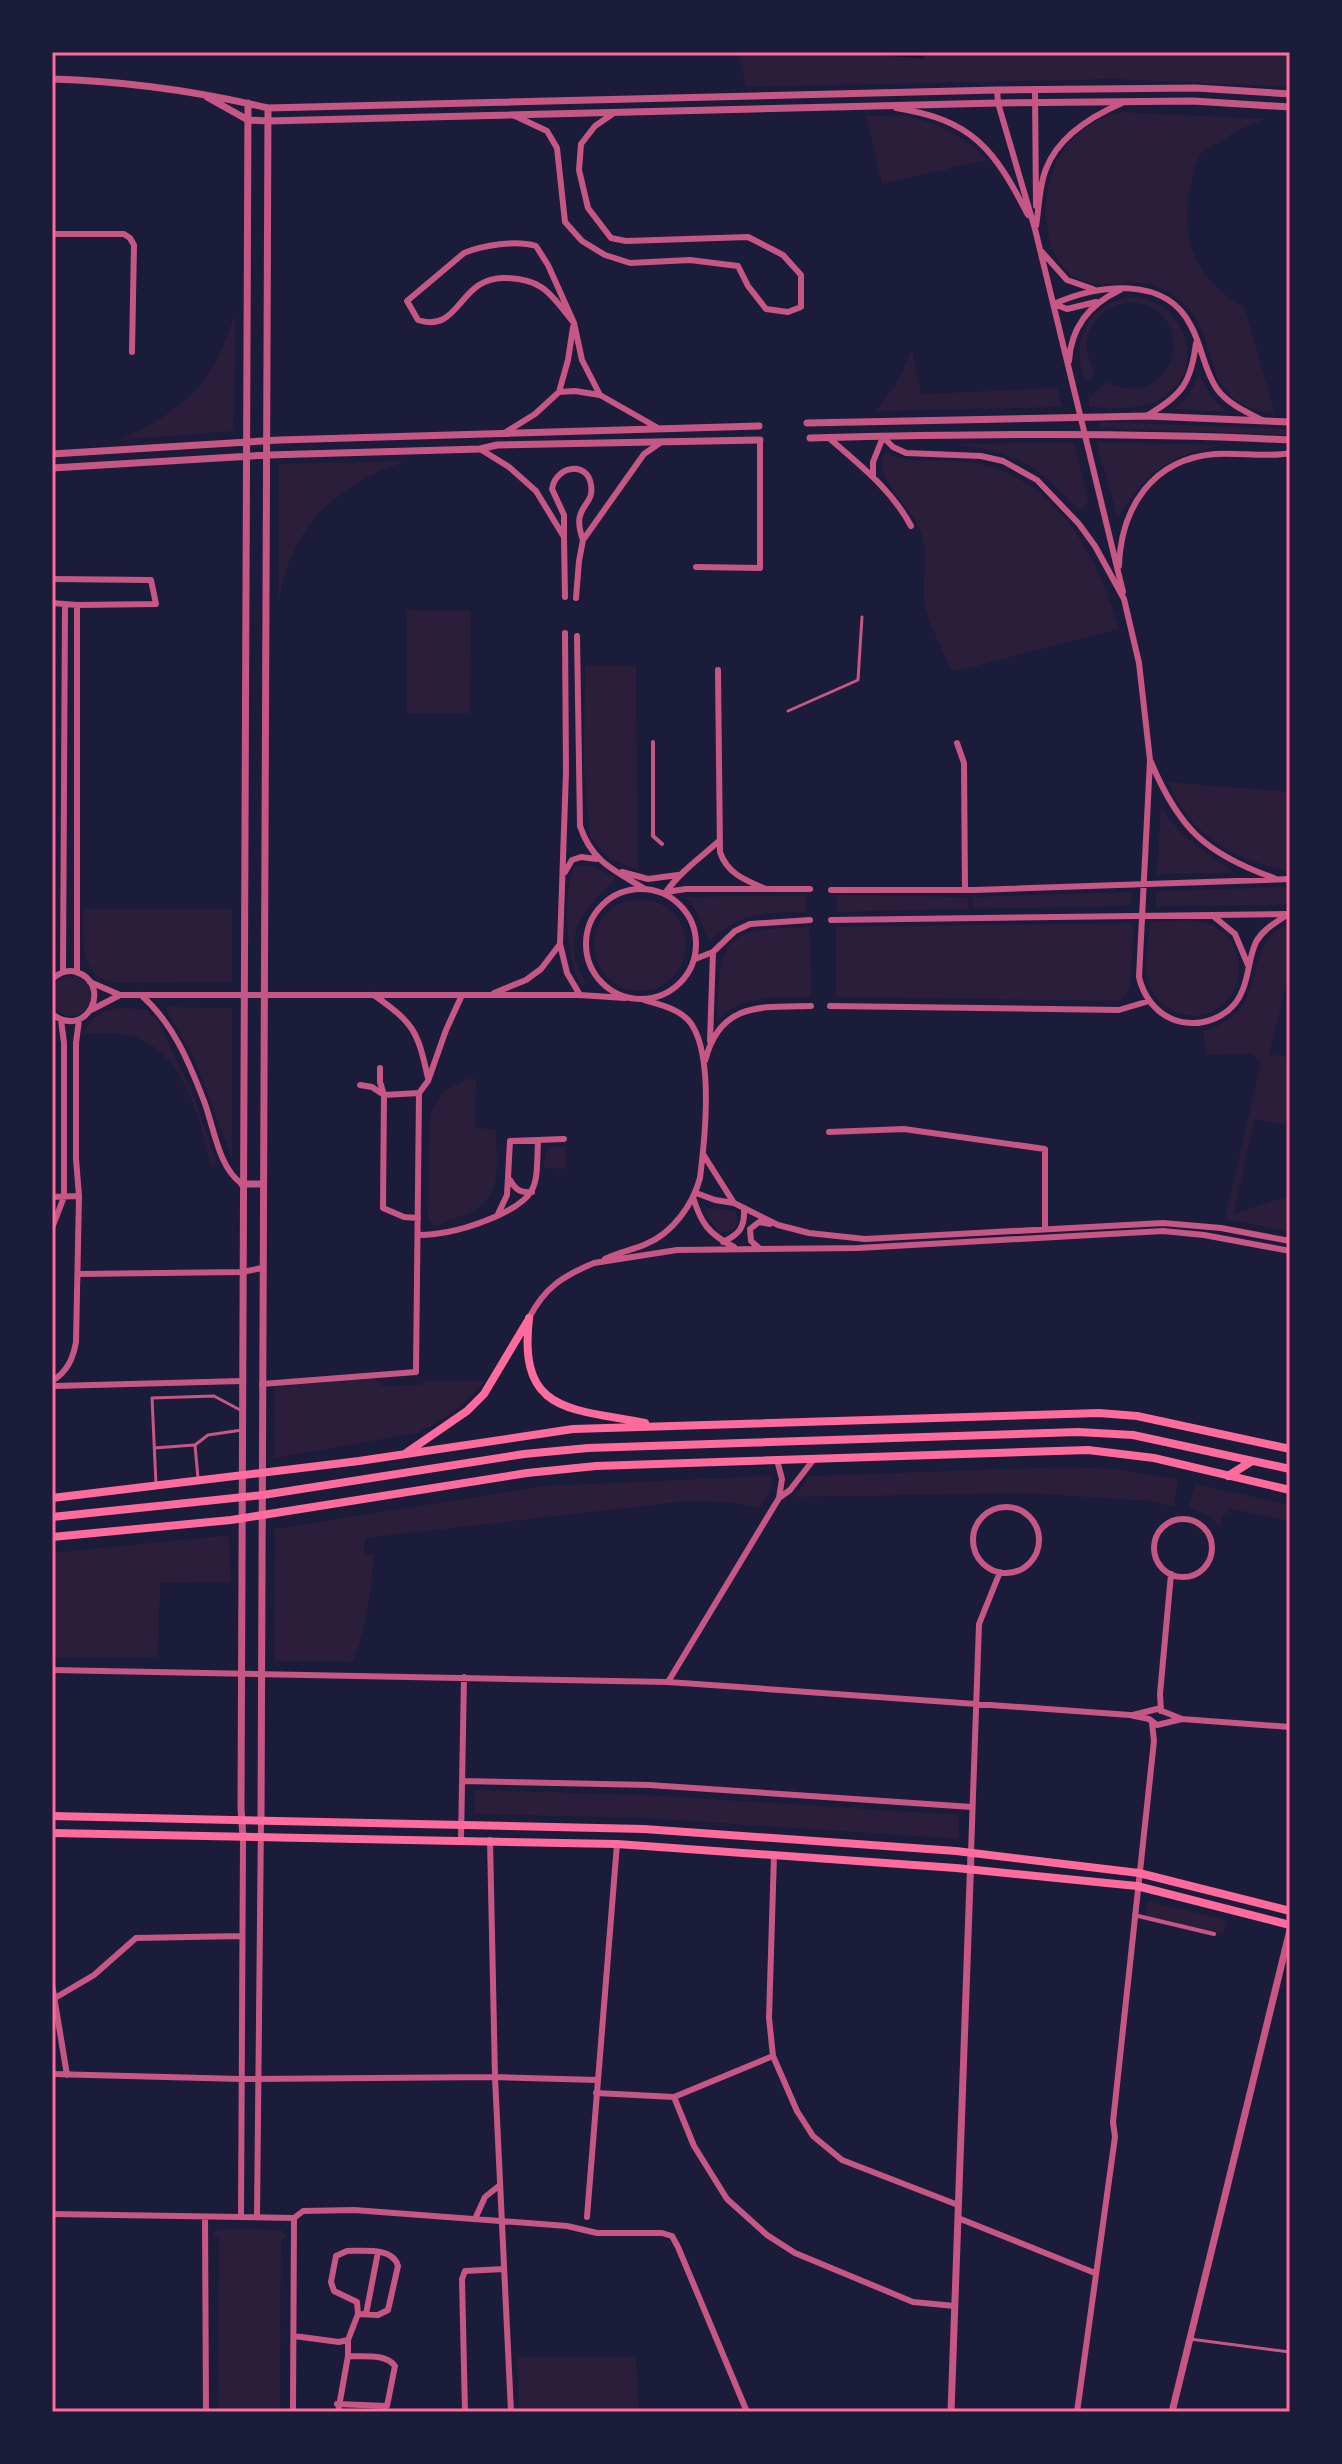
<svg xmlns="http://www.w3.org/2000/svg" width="1342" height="2464" font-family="Montserrat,sans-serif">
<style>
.green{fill:#2a1e3b}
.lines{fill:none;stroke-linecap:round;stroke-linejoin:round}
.stream{stroke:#12122b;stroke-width:3}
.service{stroke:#c65784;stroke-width:3}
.pedestrian{stroke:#c65784;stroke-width:4}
.minor{stroke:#c65784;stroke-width:6}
.tertiary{stroke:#c65784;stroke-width:7}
.secondary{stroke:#ff6b9d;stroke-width:8}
.neatline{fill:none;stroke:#ff6b9d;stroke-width:3}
</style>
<rect width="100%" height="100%" fill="#1b1b3a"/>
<path class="green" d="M 738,52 L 1290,52 L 1290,87 L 1115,79 L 746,87 Z
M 1122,112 L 1265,119 L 1238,130 L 1200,154 C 1177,214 1181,274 1244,306 L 1275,414 C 1195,403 1225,344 1184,304 C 1141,262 1110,298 1076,278 C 1058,267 1051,252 1048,233 C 1039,176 1063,126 1122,112 Z
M 900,115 C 934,121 963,134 986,160 L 882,184 L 866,116 Z
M 1129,297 C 1188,297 1211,375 1157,401 C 1136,411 1111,408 1089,407 L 1089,398 L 1106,382 C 1129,394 1157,390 1169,365 C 1175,354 1175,341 1171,330 C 1149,273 1060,314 1095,371 L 1090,380 L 1084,378 C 1071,338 1087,307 1129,297 Z
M 235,312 L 234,431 L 118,440 C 183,412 216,382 235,312 Z
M 912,349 L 921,394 L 1057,388 L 1062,407 L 876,411 L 898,381 Z
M 1199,375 L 1212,398 L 1227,412 L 1174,409 L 1188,396 Z
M 1101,422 L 1290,429 L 1290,435 L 1101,428 Z
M 1074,442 L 1088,498 L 1084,510 L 1079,510 C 1068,500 1058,488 1047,479 C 1020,455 988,448 953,444 Z
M 1096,442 L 1226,445 C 1171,453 1147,471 1118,518 Z
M 884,452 C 915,467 935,457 968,462 C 1055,474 1096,553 1119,629 L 952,672 C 945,655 926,619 924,602 C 921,573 932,559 919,528 C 909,504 873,479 884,452 Z
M 406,461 C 337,484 288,528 279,604 L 279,464 Z
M 407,610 L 471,611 L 470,713 L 407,713 Z
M 585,666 L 636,666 L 638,871 L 606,856 L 590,837 L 584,768 Z
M 1168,782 L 1290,792 L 1290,871 C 1237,862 1189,835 1168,782 Z
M 1161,806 C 1179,838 1207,852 1234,873 L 1157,874 Z
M 587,864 L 614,877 L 615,881 C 581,910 559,938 586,983 L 583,986 C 566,968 561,887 575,867 Z
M 1290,887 L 1290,905 L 1158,906 L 1155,903 L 1157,891 Z
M 1128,892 L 1132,896 L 1131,905 L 1127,906 L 973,909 L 973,897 Z
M 806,895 L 806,912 C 761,913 744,911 709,941 L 694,907 L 685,897 Z
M 837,895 L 968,897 L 968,909 L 837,912 Z
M594 945a46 46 0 1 1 92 0a46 46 0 1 1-92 0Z
M 83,909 L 232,909 L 232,982 L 117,983 C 77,978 84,940 83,909 Z
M 1153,922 C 1168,921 1188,919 1202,922 C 1268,939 1237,1036 1175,1012 C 1162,1007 1151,994 1148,980 C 1144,963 1148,942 1150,925 Z
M 1290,922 L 1290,969 L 1269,1054 L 1290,1057 L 1290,1126 L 1255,1119 L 1233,1214 L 1282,1198 L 1290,1200 L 1290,1232 L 1225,1219 L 1261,1062 L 1251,1054 L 1207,1055 L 1203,1031 C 1279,1008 1233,949 1290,922 Z
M 1130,923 L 1134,925 L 1130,988 L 1126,996 L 1119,1001 L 836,997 L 836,927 Z
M 810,927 L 811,997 C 773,997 748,994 717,1019 C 719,934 725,929 810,927 Z
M51 996a20 20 0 1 1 40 0a20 20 0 1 1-40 0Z
M 165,1007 L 232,1008 L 232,1158 L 194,1058 Z
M 118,1008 L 145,1009 L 157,1020 L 164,1033 L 196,1102 L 217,1164 L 211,1168 C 201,1121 186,1054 134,1037 C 118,1032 100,1033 84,1034 C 90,1017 101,1011 118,1008 Z
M 468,1079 L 476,1079 L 475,1128 L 496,1129 C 496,1157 504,1195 474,1211 C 463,1218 450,1216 439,1226 L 432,1224 L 428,1217 L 430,1114 L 444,1091 Z
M 553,1147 L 566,1147 L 565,1169 L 544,1168 L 545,1153 Z
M 704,1207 L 736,1211 L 738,1224 L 732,1230 L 720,1233 L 706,1215 Z
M 373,1378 L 383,1386 L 422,1385 L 423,1381 L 485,1381 C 466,1404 445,1420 417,1433 L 274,1458 L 274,1387 Z
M 1064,1467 L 1115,1469 L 1178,1480 L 1174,1507 L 1150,1501 L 1027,1493 L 795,1497 L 809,1476 Z
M 771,1476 L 773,1485 L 759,1508 L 736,1503 L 688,1501 L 365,1538 L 364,1553 L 374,1555 C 371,1593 367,1627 353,1662 L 274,1661 L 275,1529 L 544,1486 Z
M 1195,1484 L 1290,1505 L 1290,1521 L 1231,1509 L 1221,1518 L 1221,1528 L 1210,1516 L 1189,1507 Z
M 229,1535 L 231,1582 L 160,1583 L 158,1657 L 52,1657 L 52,1553 Z
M 474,1790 L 648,1795 L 959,1815 L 959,1839 L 646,1818 L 474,1814 Z
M 1147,1901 L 1226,1920 L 1223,1934 L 1145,1916 Z
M 219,2229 L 281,2230 L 288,2236 L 281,2240 L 280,2412 L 218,2412 L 219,2239 L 212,2235 Z
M 517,2357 L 636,2357 L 639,2412 L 519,2412 Z"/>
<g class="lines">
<path class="stream" d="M 858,52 L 922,57"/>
<path class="service" d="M 788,711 L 858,680 L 862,617
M 154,1448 L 194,1445
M 198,1478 L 195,1445 L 208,1435 L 242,1430
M 156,1484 L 152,1398 L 214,1396 L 242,1411
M 1190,2339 L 1290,2352"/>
<path class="pedestrian" d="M 653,742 L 653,836 L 662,844
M 1134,1915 L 1214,1934"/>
<path class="minor" d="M 1035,89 L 1036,206
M 997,90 L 998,103 L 1035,229 L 1123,592
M 896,108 C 973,120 994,149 1028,215
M 513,115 L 547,131 L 557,148 L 565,222 L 582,241 L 605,255 L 630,263 L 690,260 L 738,266 L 748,286 L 766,309 L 788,312 L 801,307 L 801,275 L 783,255 L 748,237 L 626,241 L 611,238 L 588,208 L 579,170 L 581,144 L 595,126 L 614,113
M 1036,226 C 1039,208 1039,186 1046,169 C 1058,137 1092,116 1122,103
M 52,234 L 124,234 L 130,238 L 134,245 L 132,352
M 1042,252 L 1067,280 L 1093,289
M 1054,304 C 1097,284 1166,275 1191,326 C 1202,346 1204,370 1217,389 C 1228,404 1246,412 1262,420
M 1054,304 L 1067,309 L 1096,302
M 574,323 C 551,295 544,279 506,278 C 458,276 461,334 418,320 L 407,301 L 464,253 C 483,245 516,240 536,246 L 548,265 L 574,323 L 582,360 L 600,395
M 1069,361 C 1071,327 1090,304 1120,290
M 559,392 L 568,360 L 573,327
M 1148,415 C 1182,395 1191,383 1196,343
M 506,432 L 535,414 L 559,392 L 575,391 L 600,395 L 658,428
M 829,438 C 859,464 892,490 911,526
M 480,449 L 509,467 L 536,491 L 564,537 L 565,597
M 873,477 L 873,462 L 883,437 L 893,447 L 906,453 L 981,456 L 1003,461 L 1037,480 L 1079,524 L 1095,546 L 1124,599 L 1139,663 L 1150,760 L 1139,977 C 1143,995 1155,1012 1172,1019 C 1200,1030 1233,1017 1243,989 C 1249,974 1249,957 1256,942 C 1263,929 1277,922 1288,914
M 564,536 L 564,515 L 552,489 C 556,465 588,461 591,485 C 595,508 570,504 583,540
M 1119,566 C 1121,508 1152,459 1215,454 C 1240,452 1265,458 1290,453
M 696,567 L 760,568 L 760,440
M 52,579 L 151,580 L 156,604 L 77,605 L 52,603
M 576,598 L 579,561 L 583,540 L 644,454 L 660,443
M 577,636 L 580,826 C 592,862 614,870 645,889
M 718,670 L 720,852 C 727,874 747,881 766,889
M 957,743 L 964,763 L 965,890
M 1151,762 C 1179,829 1206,854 1274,878
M 565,872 L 572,860 L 581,857 L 597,859
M 622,872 L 648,879 L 678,875
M586 944a55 55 0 1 1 110 0a55 55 0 1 1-110 0Z
M 831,890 L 975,890 L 1290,879
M 666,892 L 686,889 L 810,889
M 666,892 C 680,872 700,858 719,841
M 1212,915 L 1235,934 L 1248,965
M 831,920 L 1286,914
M 560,944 L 567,973 L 580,995
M 695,959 L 713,952 L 735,931 L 750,924 L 810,920
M 63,972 L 65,605
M 77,972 L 77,605
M 52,979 C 59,973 67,969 76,972 C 113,983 88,1041 52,1014
M 90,982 L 120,995
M 494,993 L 526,980 L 541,969 L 560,944 L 566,772 L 565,633
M 141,995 C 173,1023 189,1062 204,1101 C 214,1127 218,1167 242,1184
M 374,995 C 414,1024 417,1029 428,1078
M 830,1006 L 1119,1010 L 1149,1001
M 91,1010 L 120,995 L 580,995 L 625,998
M 710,1041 L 713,952
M 705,1061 C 720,1002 760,1007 811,1006
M 380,1068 L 380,1082 L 384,1095 L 383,1208 L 404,1217 L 418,1218
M 360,1085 L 372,1087 L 384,1095 L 419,1093
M 829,1132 L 904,1129 L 1045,1149 L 1045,1229
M 538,1141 C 536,1184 541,1196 497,1216 L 507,1195 L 510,1141 L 564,1139
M 703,1154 L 734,1203 L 778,1225 L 809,1233 L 865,1239 L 1163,1223 L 1221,1228 L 1290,1241
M 510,1180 C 516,1190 520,1193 532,1192
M 696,1193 L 715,1200 L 734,1203
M 52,1197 L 79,1196
M 693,1197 C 701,1224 709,1234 734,1247
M 52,1228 L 64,1197 L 64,1043 L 61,1020
M 418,1235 C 446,1235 472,1227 497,1216
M 723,1242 C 740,1234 745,1227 744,1208
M 758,1247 L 751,1241 L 750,1229 L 759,1222 L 770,1224
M 605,1259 C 618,1252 633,1250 646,1244 C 673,1233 693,1204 700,1178 C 705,1139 713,1058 692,1025 C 682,1009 660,1005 644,1000
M 594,1263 L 677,1250 L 858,1248 L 1163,1231 L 1204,1235 L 1290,1251
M 78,1274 L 242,1272 L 262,1268
M 529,1318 C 545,1287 563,1276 594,1263
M 52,1381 C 67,1372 73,1359 76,1342 L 79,1196 L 76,1159 L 76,1043 L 79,1020
M 262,1384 L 416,1372 L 419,1093 L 428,1081 L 446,1030 L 462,995
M 55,1386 L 242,1381
M 779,1498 L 790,1490 L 814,1459
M973 1540a33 33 0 1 1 66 0a33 33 0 1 1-66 0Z
M1154 1548a29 29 0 1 1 58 0a29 29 0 1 1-58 0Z
M 52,1670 L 668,1682 L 1130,1715 L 1149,1719 L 1157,1725 L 1182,1719
M 668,1682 L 779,1498 L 782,1479 L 777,1460
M 1161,1711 L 1160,1694 L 1171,1574
M 1133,1715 L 1157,1709 L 1182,1719 L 1290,1727
M 462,1781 L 649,1785 L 972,1807
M 461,1839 L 464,1677
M 490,1840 L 495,2077 L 511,2412
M 971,1853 L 979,1624 L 1000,1572
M 774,1855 L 769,2018 L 773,2056 L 797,2111 L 813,2136 L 842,2160 L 958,2205
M 52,1984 L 67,2075
M 55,1998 L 94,1975 L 136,1938 L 242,1936
M 52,2074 L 241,2079 L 495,2077 L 597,2080
M 596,2093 L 674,2097 L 773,2056
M 674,2097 L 694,2146 L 727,2199 L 767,2235 L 795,2253 L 913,2302 L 955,2306
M 52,2214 L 294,2218 L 303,2211 L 354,2210 L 567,2226 L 597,2233 L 662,2233 L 672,2236 L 678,2247 L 747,2412
M 205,2217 L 206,2412
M 241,2217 L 243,1838
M 257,2217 L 261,1820
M 587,2217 L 617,1844
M 958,2218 L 1095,2273
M 475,2219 L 485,2197 L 500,2185
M 347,2251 C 364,2251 393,2247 398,2266 L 388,2310 L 378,2315 L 358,2314 L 357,2302 L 334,2291 L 331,2282 L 336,2256 Z
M 366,2314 L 378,2252
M 294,2336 L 339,2342 L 348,2340 L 348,2356 L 338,2412
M 348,2340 L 358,2314
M 337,2404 L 387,2406 L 395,2366 C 385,2353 364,2357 348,2356
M 293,2412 L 294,2218
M 465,2412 L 462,2279 L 465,2271 L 504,2269
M 1077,2412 L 1115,2137 L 1113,2122 L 1154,1741 L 1152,1723"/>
<path class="tertiary" d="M 52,79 C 126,81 196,91 268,108 L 997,90 L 1196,88 L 1290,94
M 207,97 L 248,120 L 268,121 L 998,103 L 1193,101 L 1290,107
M 807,423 L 1147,416 L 1290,422
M 810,438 C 970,434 1130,432 1290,440
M 52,454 L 280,440 L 759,426
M 52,468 L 268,455 L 480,449 L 497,445 L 760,440
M 242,1184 L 263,1184
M 261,1820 L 268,108
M 243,1838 L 241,1808 L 248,103
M 951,2412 L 971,1853
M 1172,2412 L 1290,1930"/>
<path class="secondary" d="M 529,1318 C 518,1414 570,1408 645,1423
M 406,1453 L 467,1411 L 484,1394 L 527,1322
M 1228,1476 L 1252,1461
M 52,1498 L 359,1461 L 573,1429 L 1099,1413 L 1137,1416 L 1290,1449
M 52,1517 L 263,1495 L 524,1454 L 588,1448 L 1078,1432 L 1133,1435 L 1290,1469
M 52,1537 L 231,1520 L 527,1473 L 596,1466 L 1088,1450 L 1154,1458 L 1290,1490
M 52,1816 L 644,1829 L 956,1851 L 1139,1873 L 1290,1911
M 52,1833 L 617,1844 L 956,1868 L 1137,1886 L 1290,1925"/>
</g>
<rect width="1342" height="2464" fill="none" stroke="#1b1b3a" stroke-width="108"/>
<rect x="54" y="54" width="1234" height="2356" class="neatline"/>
</svg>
